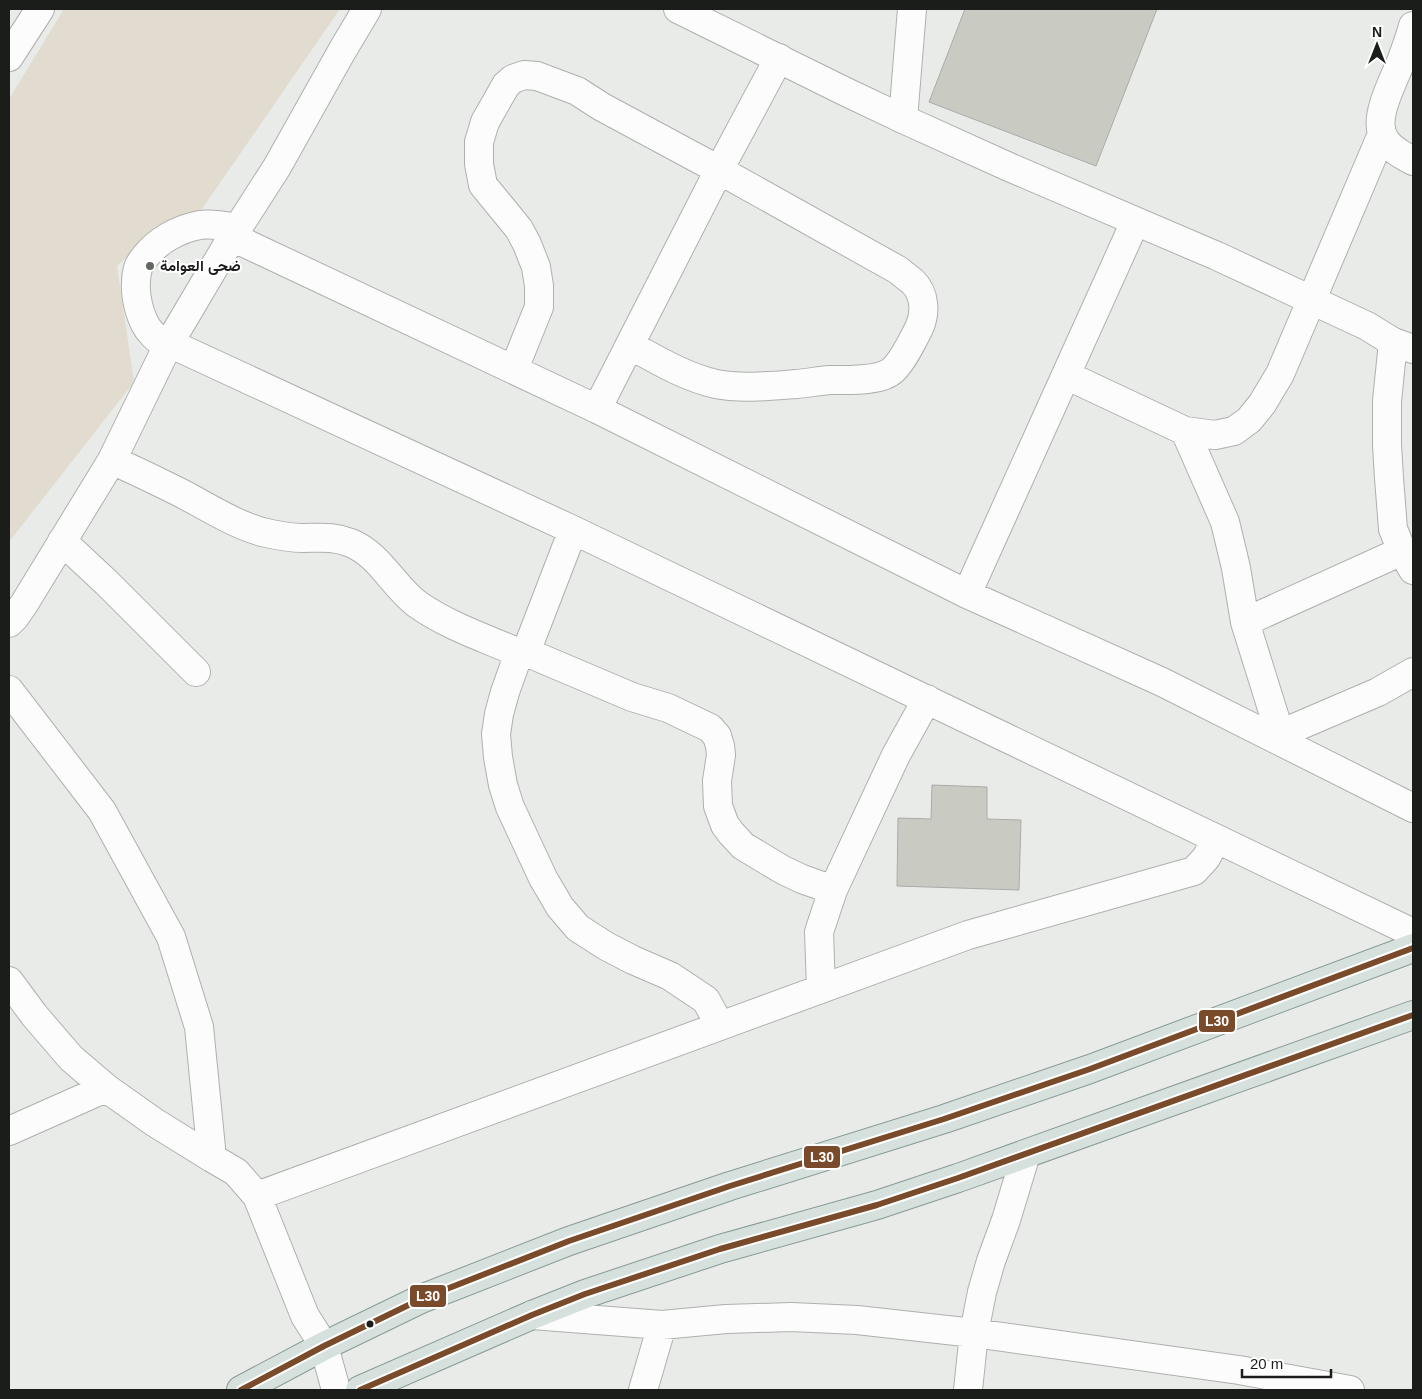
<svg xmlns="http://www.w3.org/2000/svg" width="1422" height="1399" font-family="Helvetica,Vazirmatn,sans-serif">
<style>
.green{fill:#e1dccf}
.building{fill:#c9cbc3;stroke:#aaaba9}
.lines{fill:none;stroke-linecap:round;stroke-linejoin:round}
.minor-casing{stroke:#aeb0ae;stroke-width:30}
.tertiary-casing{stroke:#aeb0ae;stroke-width:30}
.primary-casing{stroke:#889a95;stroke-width:30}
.minor{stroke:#fcfcfc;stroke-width:28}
.tertiary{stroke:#fcfcfc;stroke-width:28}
.primary{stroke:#d6e1de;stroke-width:28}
.bus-1-casing{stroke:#fff;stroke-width:10}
.bus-1{stroke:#7a4b2a;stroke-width:6}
.poi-dot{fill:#636563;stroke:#fff;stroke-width:2}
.bus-dot{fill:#1b1d1b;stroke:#fff;stroke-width:2}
.labels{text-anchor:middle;stroke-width:4;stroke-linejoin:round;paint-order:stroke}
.poi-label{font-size:15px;font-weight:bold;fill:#1b1d1b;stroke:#fff;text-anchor:start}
.line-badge{stroke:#fff;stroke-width:2}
.badge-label{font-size:14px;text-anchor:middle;font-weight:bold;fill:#fff}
</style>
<rect width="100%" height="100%" fill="#e8ebe8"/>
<path class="green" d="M 64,9 L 340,9 L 202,209 L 167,221 L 117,266 L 134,382 L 9,542 L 9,99 Z"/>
<path class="building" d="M 965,9 L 1157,9 L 1096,166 L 929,102 Z
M 932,785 L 987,787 L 987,819 L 1021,820 L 1019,890 L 897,886 L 898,818 L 931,819 Z"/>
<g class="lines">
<g class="minor-casing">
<path id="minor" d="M 1413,26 C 1410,37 1406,48 1402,59 C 1395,78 1375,113 1382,133 C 1386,147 1402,155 1413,161
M 9,57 L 40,9
M 903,119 L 912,9
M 232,237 L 597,409 L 967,594 L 1162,682 L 1413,808
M 1393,342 L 1387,401 L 1387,445 L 1389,478 L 1393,529 L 1402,551 L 1413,570
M 169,343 L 573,530 L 1413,933
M 167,347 C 159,340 150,334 145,324 C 137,308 133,286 138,268 C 139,264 142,261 144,258 C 157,241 178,229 200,225 C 212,223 226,226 238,228
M 514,369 L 539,307 L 539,286 L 536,267 L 527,244 L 519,229 L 483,185 L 479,164 L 479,142 L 485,122 L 506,85 L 513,79 L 524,75 L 537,76 L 577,91 L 602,107 L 719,170 L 898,270 C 903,274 908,278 913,282 C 925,294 926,313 919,328 C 913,340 903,361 893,370 C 880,382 847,380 830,380 C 819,381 807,383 796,384 C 771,386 740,389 716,384 C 685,377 657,360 630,345
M 1066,375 L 1185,431 L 1215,435 L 1234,431 L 1249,420 L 1262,404 L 1280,374 L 1382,134
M 597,409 L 719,170 L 779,58
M 1185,431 L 1225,522 L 1236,568 L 1245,622 L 1280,734
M 112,460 C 134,470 155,480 177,491 C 205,505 231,523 262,532 C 275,535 289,538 303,538 C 321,538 333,536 351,543 C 380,555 393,586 417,604 C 448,626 485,638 519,653
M 573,530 L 526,652 L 632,697 L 668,708 L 710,728 L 717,736 L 720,746 L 721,755 L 717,781 L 718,806 L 725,825 L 731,833 L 743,846 L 783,870 L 802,879 L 833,890 L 896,755 L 927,699
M 62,541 L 107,583 L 196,672
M 967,594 L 1135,222
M 1245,622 L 1402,551
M 9,623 L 15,617 L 24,604 L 112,460 L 167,347 L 232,237 L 277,167 L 342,51 L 367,9
M 526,652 L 519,653 L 505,692 L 499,714 L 496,734 L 498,757 L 503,785 L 510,807 L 543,878 L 560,907 L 578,928 L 606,946 L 633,960 L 670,976 L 706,1000 L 720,1026
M 9,690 L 102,811 L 171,937 L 199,1027 L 212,1158
M 1277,739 L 1280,734 L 1378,692 L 1413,672
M 9,981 L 34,1015 L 71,1058 L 106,1088 L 154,1122 L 212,1158 L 236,1172 L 257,1196 L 305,1316 L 324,1346 L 336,1390
M 821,989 L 819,932 L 833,890
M 9,1131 L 106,1088
M 257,1196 L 968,935 L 1194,871 L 1206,858 L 1216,839
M 532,1315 L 662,1325 L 726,1319 L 791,1317 L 857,1320 L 974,1333 L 1239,1370 L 1350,1390
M 643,1390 L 662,1325
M 968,1390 L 974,1333 L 982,1292 L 991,1261 L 1006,1220 L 1026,1154"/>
</g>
<g class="tertiary-casing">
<path id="tertiary" d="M 678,9 L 844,91 L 903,119 L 1009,167 L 1217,256 L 1367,326 L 1393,342 L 1413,349"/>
</g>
<g class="primary-casing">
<path id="primary" d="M 241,1390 L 324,1346 L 421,1299 L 569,1241 L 730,1186 L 944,1119 L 1090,1069 L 1413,948
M 360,1390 L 532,1315 L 585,1294 L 720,1249 L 877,1205 L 958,1178 L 1413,1015"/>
</g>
<use href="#minor" class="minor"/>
<use href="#tertiary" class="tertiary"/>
<use href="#primary" class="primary"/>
<g class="bus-1-casing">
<path id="bus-1" d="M 241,1390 L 324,1346 L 421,1299 L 569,1241 L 730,1186 L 944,1119 L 1090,1069 L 1413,948
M 360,1390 L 532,1315 L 585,1294 L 720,1249 L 877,1205 L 958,1178 L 1413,1015"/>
</g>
<use href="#bus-1" class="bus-1"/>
</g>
<circle class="poi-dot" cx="150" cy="266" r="5"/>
<circle class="bus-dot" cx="370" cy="1324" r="4.5"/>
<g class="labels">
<g class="poi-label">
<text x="160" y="271">ضحى العوامة</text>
</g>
</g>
<g class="line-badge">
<rect x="1198" y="1009" width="38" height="24" rx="5" fill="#7a4b2a"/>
<rect x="803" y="1145" width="38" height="24" rx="5" fill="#7a4b2a"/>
<rect x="409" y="1284" width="38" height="24" rx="5" fill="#7a4b2a"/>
</g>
<g class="badge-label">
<text x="1217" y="1026">L30</text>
<text x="822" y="1162">L30</text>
<text x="428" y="1301">L30</text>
</g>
<rect width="1422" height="1399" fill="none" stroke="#1b1d1b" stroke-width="20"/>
<g transform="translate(1377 45)" stroke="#ffffff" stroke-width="4" paint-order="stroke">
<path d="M0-4L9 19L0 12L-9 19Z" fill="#1b1d1b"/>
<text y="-8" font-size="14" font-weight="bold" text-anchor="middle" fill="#1b1d1b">N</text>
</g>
<path d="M1242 1369v8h89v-8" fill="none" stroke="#1b1d1b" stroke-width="2.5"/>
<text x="1250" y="1369" font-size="15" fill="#1b1d1b" stroke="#ffffff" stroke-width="4" paint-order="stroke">20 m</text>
</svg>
